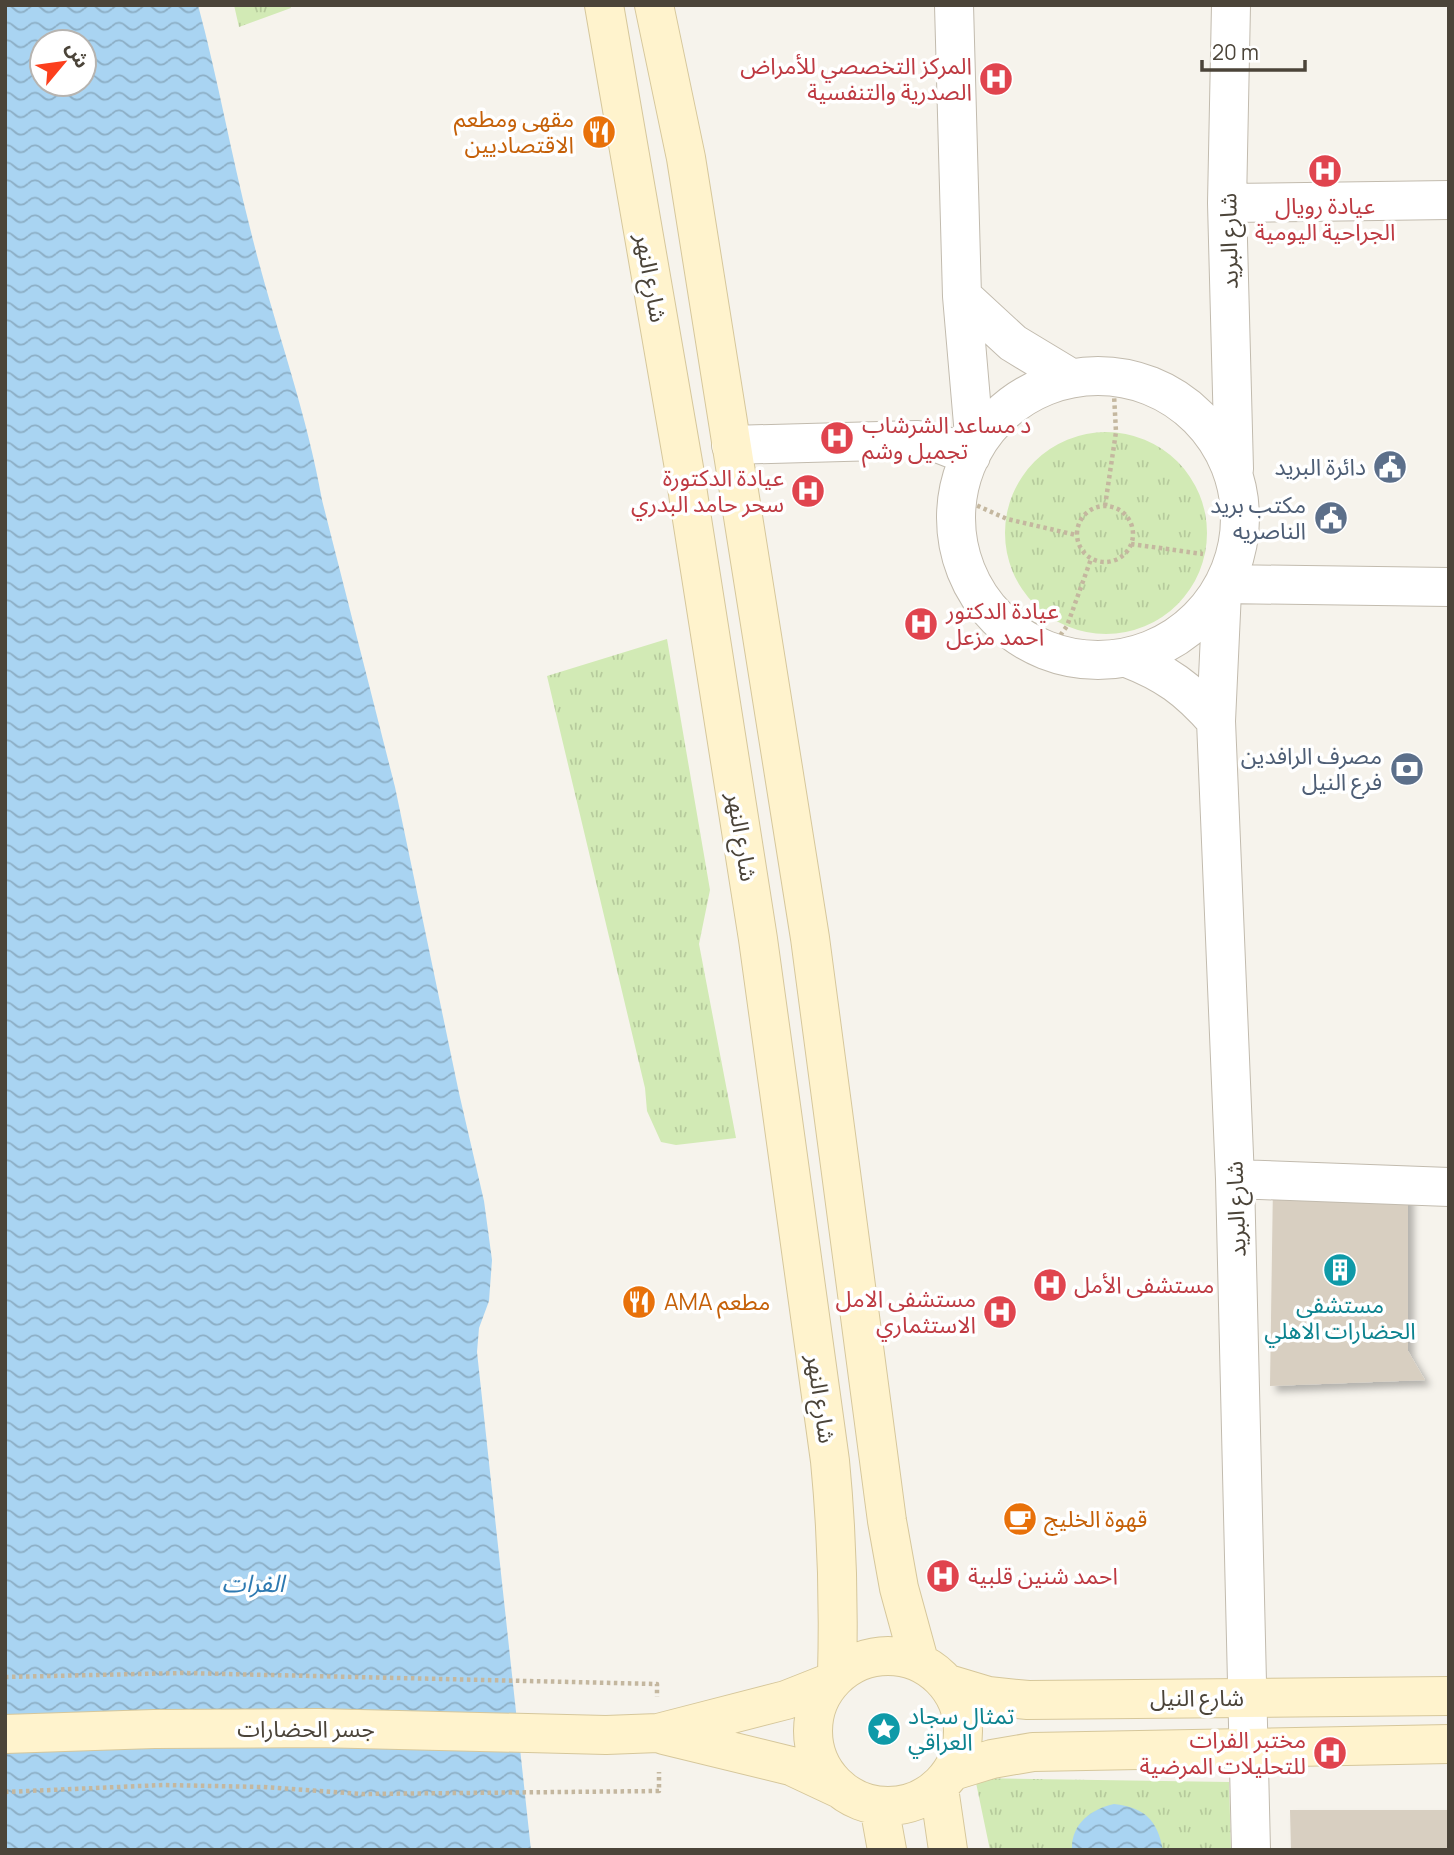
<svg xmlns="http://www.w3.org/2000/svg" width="1454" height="1855" font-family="Manrope,'Noto Sans Arabic',sans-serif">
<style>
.grass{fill:url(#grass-tufts)}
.water{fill:url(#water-waves);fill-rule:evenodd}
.building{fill:#d8cfc1;filter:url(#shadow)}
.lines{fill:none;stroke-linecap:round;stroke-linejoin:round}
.minor-casing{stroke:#c2bbae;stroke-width:40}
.secondary-casing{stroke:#d6c79b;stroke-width:40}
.path{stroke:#c4b79f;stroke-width:4.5;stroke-dasharray:3.5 3.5;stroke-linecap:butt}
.minor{stroke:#fff;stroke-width:38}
.secondary{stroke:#fff3cd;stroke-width:38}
.labels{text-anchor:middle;stroke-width:7;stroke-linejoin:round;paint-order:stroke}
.health-label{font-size:23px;fill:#be3a42;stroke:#fff;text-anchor:end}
.food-label{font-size:23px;fill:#c56008;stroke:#fff;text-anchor:start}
.street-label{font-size:23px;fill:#4b4439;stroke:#fff}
.service-label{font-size:23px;fill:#4e5e75;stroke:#fff;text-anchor:end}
.culture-label{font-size:23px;fill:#0d838f;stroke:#fff}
.water-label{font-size:24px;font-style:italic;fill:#2e7ab2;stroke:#fff}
</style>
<defs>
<pattern id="grass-tufts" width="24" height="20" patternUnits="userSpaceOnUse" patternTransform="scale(1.75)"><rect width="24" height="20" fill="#d2eab5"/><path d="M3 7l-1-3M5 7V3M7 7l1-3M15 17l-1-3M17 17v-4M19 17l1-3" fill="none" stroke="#b6ca9c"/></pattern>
<pattern id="water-waves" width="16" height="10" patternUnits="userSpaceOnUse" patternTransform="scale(1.75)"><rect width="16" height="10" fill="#a9d4f2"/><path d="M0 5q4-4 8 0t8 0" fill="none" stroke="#8caec5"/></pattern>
<filter id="shadow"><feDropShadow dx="6" dy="6" stdDeviation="3.5" flood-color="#0004"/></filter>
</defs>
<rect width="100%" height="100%" fill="#f6f3ec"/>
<path class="grass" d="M 234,5 L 290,5 L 291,8 L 239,27 Z
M1005 533a101 101 0 1 1 202 0a101 101 0 1 1-202 0Z
M 667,639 L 710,890 L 699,944 L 736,1138 L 676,1145 L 661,1142 L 647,1111 L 645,1088 L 547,676 Z
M 975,1778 L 1229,1782 L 1231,1850 L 990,1850 Z"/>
<path class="water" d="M 5,5 L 198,5 C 218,79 231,154 250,228 C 272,319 306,408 322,500 L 395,787 L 459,1093 L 484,1201 L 492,1260 L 489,1301 L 479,1328 L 477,1352 L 531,1850 L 5,1850 ZM 42,42 L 84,42 L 84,84 L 42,84 Z
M 1114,1804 C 1145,1808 1157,1819 1163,1850 L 1072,1850 C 1071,1824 1091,1809 1114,1804 Z"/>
<path class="building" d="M 1273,1184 L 1408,1188 L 1408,1351 L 1425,1380 L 1270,1386 Z
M 1290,1810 L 1449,1810 L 1449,1850 L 1291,1850 Z"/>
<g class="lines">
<g class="minor-casing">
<path id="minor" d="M 954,5 L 962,296 L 975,447
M 1231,5 L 1227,203 L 1234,469
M 1227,203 L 1449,200
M 962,296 L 1013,343 L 1071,378
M956 518a142 142 0 1 1 284 0a142 142 0 1 1-284 0Z
M 731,445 L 916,440 L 935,442 L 971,456
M 1225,584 L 1449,587
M 1222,591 L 1216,721 L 1235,1179 L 1251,1850
M 1127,658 C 1166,673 1188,689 1216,721
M 1235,1179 L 1449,1187"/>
</g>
<g class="secondary-casing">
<path id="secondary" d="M 604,5 L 684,468 L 758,939 L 830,1461 C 837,1533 839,1603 837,1674
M 654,5 L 686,158 L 810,938 L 887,1521 L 899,1588 L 919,1661
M813 1731a75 75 0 1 1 150 0a75 75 0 1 1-150 0Z
M 948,1684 L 988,1696 L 1028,1700 L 1449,1696
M 5,1734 L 154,1729 L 318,1728 L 606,1735 L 658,1733 L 786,1700 L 829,1683
M 664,1735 L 791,1766 L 840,1789
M 953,1771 L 992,1759 L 1033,1752 L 1449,1744
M 939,1788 L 948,1850
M 879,1806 L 887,1850"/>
</g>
<path class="path" d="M 958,497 L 1007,519 L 1076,535
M 1105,506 L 1116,432 L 1113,376
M1077 534a28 28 0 1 1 56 0a28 28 0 1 1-56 0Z
M 1131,544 L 1203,554
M 1048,652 L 1067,626 L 1091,559
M 5,1677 L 183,1673 L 657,1684 L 657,1697
M 5,1792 L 163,1785 L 263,1787 L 362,1794 L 659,1791 L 659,1772"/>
<use href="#minor" class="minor"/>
<use href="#secondary" class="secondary"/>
</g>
<defs>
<g id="hospital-disc" transform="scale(1.75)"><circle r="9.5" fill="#e0444e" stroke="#fff"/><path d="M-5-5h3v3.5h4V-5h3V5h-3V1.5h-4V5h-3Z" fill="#fff"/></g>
<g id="restaurant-disc" transform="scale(1.75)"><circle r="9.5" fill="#e8710a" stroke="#fff"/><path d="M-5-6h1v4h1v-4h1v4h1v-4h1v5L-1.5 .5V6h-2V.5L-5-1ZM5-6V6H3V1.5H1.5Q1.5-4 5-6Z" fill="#fff"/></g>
<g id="civic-disc" transform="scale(1.75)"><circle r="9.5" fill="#5c6f8a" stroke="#fff"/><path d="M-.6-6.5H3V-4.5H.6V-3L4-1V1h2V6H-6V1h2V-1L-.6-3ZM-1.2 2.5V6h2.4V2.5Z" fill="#fff"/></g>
<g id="bank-disc" transform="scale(1.75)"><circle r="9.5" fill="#5c6f8a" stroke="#fff"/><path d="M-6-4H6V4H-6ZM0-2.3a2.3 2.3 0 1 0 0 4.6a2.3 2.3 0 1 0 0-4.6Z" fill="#fff"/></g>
<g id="building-disc" transform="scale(1.75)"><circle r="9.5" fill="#0f9aa8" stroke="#fff"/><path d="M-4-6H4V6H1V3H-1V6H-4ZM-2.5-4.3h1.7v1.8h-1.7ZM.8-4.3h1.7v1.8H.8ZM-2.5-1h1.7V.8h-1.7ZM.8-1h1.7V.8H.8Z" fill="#fff"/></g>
<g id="cafe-disc" transform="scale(1.75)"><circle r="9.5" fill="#e8710a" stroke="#fff"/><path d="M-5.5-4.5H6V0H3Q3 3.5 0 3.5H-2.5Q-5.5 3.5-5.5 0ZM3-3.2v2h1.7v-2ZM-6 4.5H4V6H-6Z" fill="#fff"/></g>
<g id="sight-disc" transform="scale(1.75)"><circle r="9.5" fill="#0f9aa8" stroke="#fff"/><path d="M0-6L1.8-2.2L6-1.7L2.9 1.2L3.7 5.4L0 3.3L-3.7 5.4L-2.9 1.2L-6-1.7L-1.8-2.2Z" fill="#fff"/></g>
</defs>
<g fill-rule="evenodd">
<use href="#hospital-disc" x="996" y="79"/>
<use href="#restaurant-disc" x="599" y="132"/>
<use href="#hospital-disc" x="1325" y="171"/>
<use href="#hospital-disc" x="837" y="438"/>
<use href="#civic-disc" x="1390" y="467"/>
<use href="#hospital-disc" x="808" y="491"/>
<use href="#civic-disc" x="1331" y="518"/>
<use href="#hospital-disc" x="921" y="624"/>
<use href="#bank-disc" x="1407" y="769"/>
<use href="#building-disc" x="1340" y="1270"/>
<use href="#hospital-disc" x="1050" y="1285"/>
<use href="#restaurant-disc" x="639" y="1302"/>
<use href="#hospital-disc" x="1000" y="1312"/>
<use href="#cafe-disc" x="1020" y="1519"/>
<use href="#hospital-disc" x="943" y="1576"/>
<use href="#sight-disc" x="884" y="1729"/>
<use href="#hospital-disc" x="1330" y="1753"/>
</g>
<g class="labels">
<g class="health-label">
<text x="972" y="74">المركز التخصصي للأمراض<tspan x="972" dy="26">الصدرية والتنفسية</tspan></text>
<text x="1325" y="214" text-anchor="middle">عيادة رويال<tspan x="1325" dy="26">الجراحية اليومية</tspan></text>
<text x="862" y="433" text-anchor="start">د مساعد الشرشاب<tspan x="862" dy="26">تجميل وشم</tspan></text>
<text x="784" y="486">عيادة الدكتورة<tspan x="784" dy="26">سحر حامد البدري</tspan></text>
<text x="946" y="619" text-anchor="start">عيادة الدكتور<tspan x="946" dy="26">احمد مزعل</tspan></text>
<text x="1074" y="1293" text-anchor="start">مستشفى الأمل</text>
<text x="976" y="1307">مستشفى الامل<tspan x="976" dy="26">الاستثماري</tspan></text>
<text x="968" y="1584" text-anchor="start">احمد شنين قلبية</text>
<text x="1306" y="1748">مختبر الفرات<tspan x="1306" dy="26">للتحليلات المرضية</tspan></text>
</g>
<g class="food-label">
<text x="574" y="127" text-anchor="end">مقهى ومطعم<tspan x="574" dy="26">الاقتصاديين</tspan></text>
<text x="664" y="1310">AMA مطعم</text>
<text x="1044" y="1527">قهوة الخليج</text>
</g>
<g class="street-label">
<text transform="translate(1229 241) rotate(-91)" y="8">شارع البريد</text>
<text transform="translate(651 278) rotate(80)" y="8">شارع النهر</text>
<text transform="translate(742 837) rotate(81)" y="8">شارع النهر</text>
<text transform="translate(1236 1209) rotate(-92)" y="8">شارع البريد</text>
<text transform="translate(821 1399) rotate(82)" y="8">شارع النهر</text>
<text x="1197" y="1706">شارع النيل</text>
<text x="306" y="1737">جسر الحضارات</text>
</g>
<g class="service-label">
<text x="1366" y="475">دائرة البريد</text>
<text x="1306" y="513">مكتب بريد<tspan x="1306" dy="26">الناصريه</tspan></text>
<text x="1382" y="764">مصرف الرافدين<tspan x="1382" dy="26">فرع النيل</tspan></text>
</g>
<g class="culture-label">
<text x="1340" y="1313">مستشفى<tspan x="1340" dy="26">الحضارات الاهلي</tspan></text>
<text x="908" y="1724" text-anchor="start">تمثال سجاد<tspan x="908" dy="26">العراقي</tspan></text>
</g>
<g class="water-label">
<text x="253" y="1592">الفرات</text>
</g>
</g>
<rect width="1454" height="1855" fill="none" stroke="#4b4439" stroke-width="14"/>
<g transform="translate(63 63) rotate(61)"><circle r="33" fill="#ffffff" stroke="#b7b4b0" stroke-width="2"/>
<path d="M0-5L12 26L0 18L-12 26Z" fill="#fc3f1d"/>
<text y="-10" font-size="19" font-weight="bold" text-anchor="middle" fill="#4b4439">ش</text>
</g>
<path d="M1202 60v10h103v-10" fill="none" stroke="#4b4439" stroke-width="3.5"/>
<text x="1212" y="60" font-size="21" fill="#4b4439" stroke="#ffffff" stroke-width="5" paint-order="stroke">20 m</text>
</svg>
